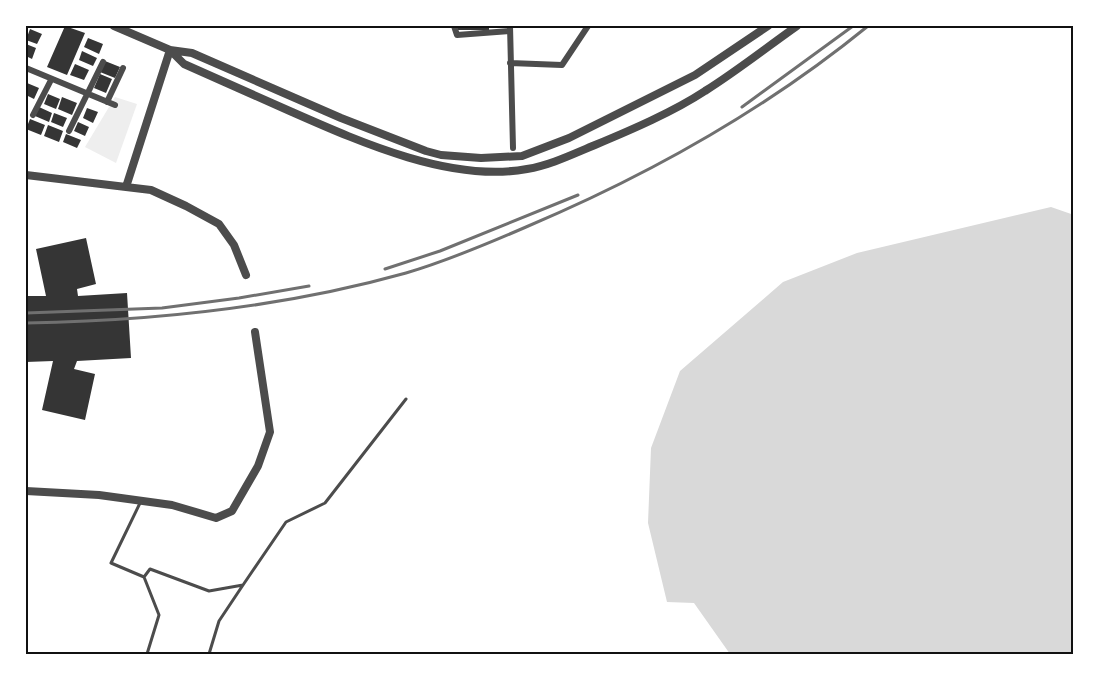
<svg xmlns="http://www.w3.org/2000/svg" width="1099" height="680" font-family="'Libre Baskerville',serif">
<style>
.green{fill:#eee}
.water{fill:#d9d9d9}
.building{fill:#353535}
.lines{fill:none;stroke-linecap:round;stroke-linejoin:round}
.service{stroke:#4c4c4c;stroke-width:3}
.minor{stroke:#4c4c4c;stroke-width:6}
.tertiary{stroke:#4c4c4c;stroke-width:8}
.rail{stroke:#707070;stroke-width:3}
.neatline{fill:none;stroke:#111;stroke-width:2}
</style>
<rect width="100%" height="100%" fill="#fff"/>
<path class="green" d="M 115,97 L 137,104 L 116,163 L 85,147 Z"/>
<path class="water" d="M 1051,207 L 1074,215 L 1073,654 L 730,654 L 694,603 L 667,602 L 648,523 L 651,448 L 680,371 L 783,282 L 857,253 Z"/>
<path class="building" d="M 65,26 L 85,33 L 67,75 L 47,67 Z
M 457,26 L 489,26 L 489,30 L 457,30 Z
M 30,29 L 42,34 L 37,44 L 26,40 Z
M 88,38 L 103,44 L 99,54 L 84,47 Z
M 26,44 L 36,48 L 32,59 L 26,56 Z
M 82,51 L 97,58 L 93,66 L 79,60 Z
M 105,61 L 120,67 L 115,78 L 100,72 Z
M 75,64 L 89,70 L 84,80 L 70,75 Z
M 100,74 L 112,79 L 106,93 L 94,88 Z
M 27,83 L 39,88 L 34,99 L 26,95 Z
M 48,94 L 60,99 L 56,109 L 44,104 Z
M 62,97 L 77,103 L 72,115 L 58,109 Z
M 39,107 L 52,113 L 49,122 L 35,116 Z
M 87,108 L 98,112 L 93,123 L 83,118 Z
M 54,113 L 67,118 L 63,127 L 51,122 Z
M 30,119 L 45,125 L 41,135 L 26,129 Z
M 78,122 L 89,127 L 85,136 L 74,131 Z
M 48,125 L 63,131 L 59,142 L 44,136 Z
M 66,134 L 81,140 L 77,148 L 63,142 Z
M 86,238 L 96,284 L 77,289 L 78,296 L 127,293 L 131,358 L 77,361 L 74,369 L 95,374 L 85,420 L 42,410 L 53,361 L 26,362 L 26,296 L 46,296 L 36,249 Z"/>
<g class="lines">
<path class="service" d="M 141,501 L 111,563 L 144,577 L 159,615 L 147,654
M 144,577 L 150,569 L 209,591 L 243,585 L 286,522 L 325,503 L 406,399
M 209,654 L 219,621 L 243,585"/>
<path class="minor" d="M 454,26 L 457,35 L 510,31
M 510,26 L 513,148
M 510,63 L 562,65 L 588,26
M 26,68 L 115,105
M 107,102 L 123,68
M 33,115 L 51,80
M 69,131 L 103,62"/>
<path class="tertiary" d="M 114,26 L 170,50 L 192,53 L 341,118 L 426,151 L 441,155 L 481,158 L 522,156 L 569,138 L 695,75 L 768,26
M 170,50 L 184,64 C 220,80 256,96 292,112 C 360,142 452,183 527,169 C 551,165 573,154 595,145 C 631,130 673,112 705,91 C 737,71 767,47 797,26
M 26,175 L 151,190 L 186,206 L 219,224 L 234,245 L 246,275
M 126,187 L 170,50
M 26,491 L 99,495 L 172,505 L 216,518 L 232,511 L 258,466 L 270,432 L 255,332"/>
<path class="rail" d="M 742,107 L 853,26
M 385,269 L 440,251 L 578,195
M 26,313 L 162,308 L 239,298 L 309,286
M 26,323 C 155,321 281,308 406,273 C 447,261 487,244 526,227 C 649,175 765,110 868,26"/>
</g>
<rect width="1099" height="680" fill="none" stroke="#ffffff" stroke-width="54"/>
<rect x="27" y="27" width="1045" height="626" class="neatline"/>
</svg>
